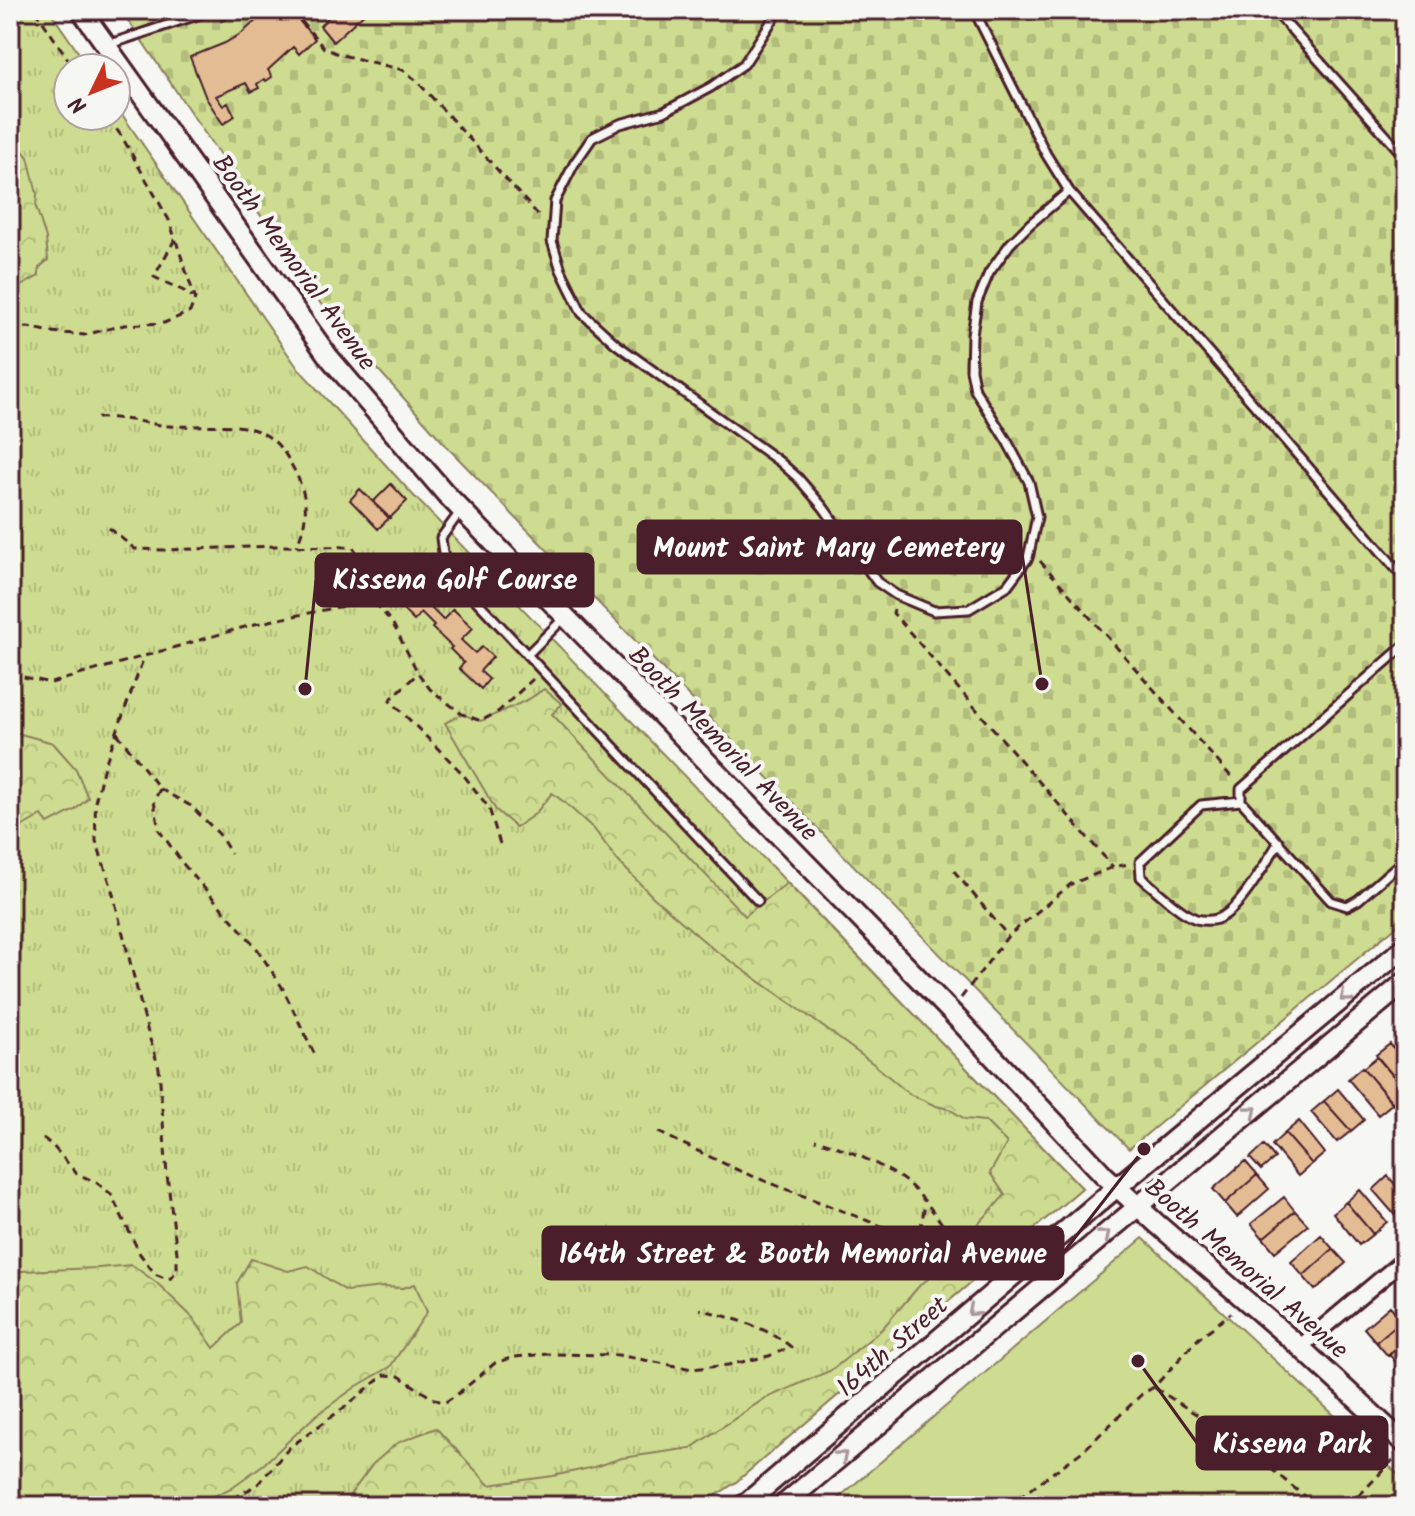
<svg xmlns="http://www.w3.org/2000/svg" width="1415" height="1516" font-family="Kalam,sans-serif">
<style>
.grass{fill:url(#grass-tufts);stroke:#8c7e5e;stroke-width:2}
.forest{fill:url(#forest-crowns);stroke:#8c7e5e;stroke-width:2}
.cemetery{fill:url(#cemetery-stones);stroke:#8c7e5e;stroke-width:2}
.park{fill:#cddc90;stroke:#8c7e5e;stroke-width:2}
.building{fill:#e4bc94;stroke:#4a1f2b;stroke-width:2}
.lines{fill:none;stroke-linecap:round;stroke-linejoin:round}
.service-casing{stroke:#4a1f2b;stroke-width:13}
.minor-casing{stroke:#4a1f2b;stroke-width:20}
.tertiary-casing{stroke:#4a1f2b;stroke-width:24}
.path{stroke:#4a1f2b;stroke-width:3;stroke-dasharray:8 6;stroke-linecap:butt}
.service{stroke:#f6f6f2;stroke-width:7}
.minor{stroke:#f6f6f2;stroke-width:14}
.tertiary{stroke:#f6f6f2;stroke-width:18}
.oneway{stroke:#a99598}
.labels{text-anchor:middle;stroke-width:8;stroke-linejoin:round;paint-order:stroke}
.street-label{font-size:26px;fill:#4a1f2b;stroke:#f6f6f2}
.leader{fill:none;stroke:#4a1f2b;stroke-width:3}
.callout-dot{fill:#4a1f2b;stroke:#f6f6f2;stroke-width:3}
.callout{fill:#4a1f2b;stroke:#4a1f2b;stroke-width:3}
.callout-label{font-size:28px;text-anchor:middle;font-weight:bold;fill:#fff}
</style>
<defs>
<pattern id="grass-tufts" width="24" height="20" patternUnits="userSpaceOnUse" patternTransform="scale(2)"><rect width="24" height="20" fill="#cddc90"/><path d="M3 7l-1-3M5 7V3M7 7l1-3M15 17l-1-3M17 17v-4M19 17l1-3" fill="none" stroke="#b2bc7c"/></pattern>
<pattern id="forest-crowns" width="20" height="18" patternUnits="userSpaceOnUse" patternTransform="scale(2)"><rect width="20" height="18" fill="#cddc90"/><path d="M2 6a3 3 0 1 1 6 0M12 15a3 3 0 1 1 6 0" fill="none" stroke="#b2bc7c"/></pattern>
<pattern id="cemetery-stones" width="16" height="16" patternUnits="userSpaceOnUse" patternTransform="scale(2)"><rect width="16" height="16" fill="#cddc90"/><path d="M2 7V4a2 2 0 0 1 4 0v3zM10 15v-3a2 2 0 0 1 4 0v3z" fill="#b2bc7c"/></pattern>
</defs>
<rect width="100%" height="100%" fill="#f6f6f2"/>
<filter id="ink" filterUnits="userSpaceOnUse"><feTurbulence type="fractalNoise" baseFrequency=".0125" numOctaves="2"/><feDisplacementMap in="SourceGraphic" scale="16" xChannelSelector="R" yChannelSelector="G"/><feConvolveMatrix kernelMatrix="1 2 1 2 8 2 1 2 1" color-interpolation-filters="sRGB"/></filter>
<g filter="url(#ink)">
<path class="grass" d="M 10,10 L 49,10 L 89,68 L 68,68 L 68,116 L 116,116 L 116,106 L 297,367 L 412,494 L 1082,1188 L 736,1482 L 700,1506 L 10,1506 Z"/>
<path class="forest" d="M 10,96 L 16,102 L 15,141 L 28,157 L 37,194 L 36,207 L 46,238 L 48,260 L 39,268 L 39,276 L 10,292 Z
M 544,689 L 562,704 L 552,714 L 745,916 L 787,883 L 1082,1188 L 736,1482 L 700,1506 L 342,1506 L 373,1464 L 397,1443 L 436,1428 L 489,1485 L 553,1476 L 594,1467 L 622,1458 L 691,1448 L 764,1399 L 832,1370 L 881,1330 L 920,1285 L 928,1279 L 1005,1195 L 990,1173 L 1007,1143 L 985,1121 L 965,1119 L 949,1109 L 936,1106 L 909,1094 L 875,1065 L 792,1004 L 712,948 L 653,897 L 618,861 L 594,829 L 564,802 L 552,793 L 535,814 L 516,827 L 496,810 L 445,723 L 462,714 L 481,721 L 529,699 Z
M 10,731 L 53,743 L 76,769 L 88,798 L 75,810 L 48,824 L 42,815 L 23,826 L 10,840 Z
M 251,1259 L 288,1271 L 308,1266 L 346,1291 L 383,1287 L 403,1288 L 415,1284 L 427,1312 L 390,1367 L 357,1386 L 315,1416 L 264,1464 L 231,1488 L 202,1502 L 173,1506 L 28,1506 L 10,1477 L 10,1445 L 12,1434 L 10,1431 L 10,1275 L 21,1271 L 98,1268 L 132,1265 L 157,1283 L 193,1318 L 214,1348 L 241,1323 L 237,1283 Z"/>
<path class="cemetery" d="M 121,10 L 1389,10 L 1405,26 L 1405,919 L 1129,1149 L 450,450 L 325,310 Z"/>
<path class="park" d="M 1143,1238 L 1405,1481 L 1405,1506 L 829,1506 Z"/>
<path class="building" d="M 268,10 L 290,10 L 315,39 L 299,54 L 293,47 L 268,70 L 272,77 L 266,81 L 264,79 L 257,84 L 259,88 L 251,92 L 246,83 L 216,96 L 223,106 L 228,103 L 235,116 L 223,124 L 206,98 L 190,57 L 225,43 L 242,33 Z
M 335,10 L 368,10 L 333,42 L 320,26 Z
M 391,484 L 407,501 L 390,518 L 373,502 Z
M 360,489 L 389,518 L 378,529 L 350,500 Z
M 423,587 L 436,599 L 429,606 L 443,620 L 453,609 L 473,628 L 461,640 L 475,653 L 482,647 L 493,657 L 480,671 L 489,679 L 481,689 L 459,668 L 464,663 L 450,649 L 452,647 L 432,628 L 434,626 L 421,613 L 414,621 L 402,609 Z
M 1390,1044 L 1405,1062 L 1405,1090 L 1376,1055 Z
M 1377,1057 L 1405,1090 L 1405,1092 L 1392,1103 L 1363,1068 Z
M 1362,1067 L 1393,1103 L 1378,1115 L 1348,1079 Z
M 1338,1089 L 1364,1120 L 1351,1131 L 1324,1101 Z
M 1324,1101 L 1351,1131 L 1337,1142 L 1311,1112 Z
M 1299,1121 L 1325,1153 L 1312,1164 L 1285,1133 Z
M 1285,1133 L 1312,1164 L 1298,1176 L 1272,1145 Z
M 1264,1145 L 1275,1158 L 1261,1170 L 1250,1158 Z
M 1245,1161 L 1257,1175 L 1225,1203 L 1213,1189 Z
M 1257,1175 L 1269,1189 L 1237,1217 L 1225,1203 Z
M 1388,1176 L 1405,1196 L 1405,1205 L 1394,1214 L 1373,1190 Z
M 1360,1190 L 1387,1222 L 1373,1234 L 1346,1202 Z
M 1284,1197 L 1295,1211 L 1263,1238 L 1251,1224 Z
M 1346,1202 L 1373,1234 L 1359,1245 L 1333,1213 Z
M 1295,1211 L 1308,1225 L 1275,1252 L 1263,1238 Z
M 1321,1235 L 1333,1249 L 1303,1276 L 1291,1262 Z
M 1333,1249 L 1346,1263 L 1315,1290 L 1303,1276 Z
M 1390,1306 L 1402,1320 L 1376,1342 L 1364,1328 Z
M 1402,1320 L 1405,1324 L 1405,1341 L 1388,1356 L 1376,1342 Z
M 1405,1341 L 1405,1366 L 1401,1369 L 1389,1354 Z"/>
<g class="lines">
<g class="service-casing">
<path id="service" d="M 779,10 L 744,64 L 711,87 L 664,112 L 620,124 L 592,138 L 574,164 L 555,201 L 552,241 L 561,270 L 582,313 L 616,344 L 780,462 L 798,478 L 823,507 L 877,582 L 896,595 L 934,611 L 969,609 L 1007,586 L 1028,558 L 1037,517 L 1029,482 L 1008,443 L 975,390 L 971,370 L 972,335 L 977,302 L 989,273 L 1010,244 L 1030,224 L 1069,191
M 974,10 L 1046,154 L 1069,191 L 1405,579
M 1274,10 L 1405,157
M 107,45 L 212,10
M 460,512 L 441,538 L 445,567 L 758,901
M 1405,645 L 1241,789 L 1241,801 L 1331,901 L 1347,906 L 1358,900 L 1405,859
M 527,655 L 565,617
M 1241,801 L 1201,805 L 1140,862 L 1141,877 C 1155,889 1180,913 1196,919 C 1204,921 1215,921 1221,917 C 1241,908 1266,862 1279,842"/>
</g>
<g class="minor-casing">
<path id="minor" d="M 1300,1347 L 1405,1259"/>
</g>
<g class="tertiary-casing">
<path id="tertiary" d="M 81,10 L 328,356 L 445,493 L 954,1015 L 1104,1175 L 1156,1223 L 1300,1347 L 1405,1444
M 743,1506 L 1104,1198 L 1405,947
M 782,1506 L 1405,982"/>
</g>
<path class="path" d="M 35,10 L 74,68
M 292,10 L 324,48 L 338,54 L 403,70 L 417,81 L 542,219
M 220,21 L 246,10
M 175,239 L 154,277 L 184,291 L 193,297
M 10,328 L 28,327 L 51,332 L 84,335 L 124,325 L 164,323 L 190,312 L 195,298 L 169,220 L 122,137 L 107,116
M 97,418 C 121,416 146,424 170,426 C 198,428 238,420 262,433 C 275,439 285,452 291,464 C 307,492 311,517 296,546
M 109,528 L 135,549 L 163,550 L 275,546 L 353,547 L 362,561 L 373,600
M 1040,561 L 1234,780
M 894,609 L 893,613 L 1113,867
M 10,674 L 51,683 L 255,624 L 373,600 L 393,624 L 418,673
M 117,733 L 160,789 L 191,806 L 219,834 L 231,854
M 160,789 L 154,801 L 159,830 L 184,865 L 256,947 L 282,987 L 315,1055
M 500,844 L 489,808 L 462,773 L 390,700 L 418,673 L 430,689 L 462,714 L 481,721 L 499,711 L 533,679
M 954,871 L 1008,936
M 961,998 L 1008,936 L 1071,884 L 1113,867 L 1128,864
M 658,1132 L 742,1172 L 894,1231 L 923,1247 L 941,1247 L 950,1236 C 940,1220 921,1194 906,1182 C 885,1166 841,1146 815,1140
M 43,1138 L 53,1146 L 77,1174 L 96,1182 L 111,1194 L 140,1254 L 155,1274 L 167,1279 L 171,1278 L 177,1270 L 177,1253 L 167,1175 L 159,1068 L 148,1033 L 111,886 L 96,841 L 95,802 L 103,770 L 144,657
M 913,1242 L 920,1232 L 925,1204
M 1155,1388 L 1234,1438 L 1316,1506
M 10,1490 L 20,1506
M 221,1506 L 258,1484 L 290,1447 L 345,1407 L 384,1375 L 399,1376 L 432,1398 L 444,1403 L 459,1393 L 495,1363 L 514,1357 L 550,1354 L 618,1355 L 692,1369 L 728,1365 L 769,1356 L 791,1347 C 766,1326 731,1318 700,1309
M 1007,1506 L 1084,1450 L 1142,1394 L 1154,1387 L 1199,1338 L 1231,1313
M 1349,1506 L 1393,1460"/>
<use href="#service" class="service"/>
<use href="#minor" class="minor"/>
<use href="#tertiary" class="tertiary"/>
</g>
<defs><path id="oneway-chevron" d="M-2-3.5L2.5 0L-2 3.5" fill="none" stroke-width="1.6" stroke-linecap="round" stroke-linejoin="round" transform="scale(2)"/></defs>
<g class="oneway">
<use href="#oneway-chevron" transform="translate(1345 997) rotate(140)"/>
<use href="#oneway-chevron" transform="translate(1252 1111) rotate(-40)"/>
<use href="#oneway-chevron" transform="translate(1105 1235) rotate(-40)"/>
<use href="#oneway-chevron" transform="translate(973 1311) rotate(139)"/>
<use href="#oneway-chevron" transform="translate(842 1456) rotate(-40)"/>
</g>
</g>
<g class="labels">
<g class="street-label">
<text transform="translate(295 262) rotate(54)" y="9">Booth Memorial Avenue</text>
<text transform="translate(724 743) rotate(46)" y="9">Booth Memorial Avenue</text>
<text transform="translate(1247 1268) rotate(41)" y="9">Booth Memorial Avenue</text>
<text transform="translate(892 1346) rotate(-41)" y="9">164th Street</text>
</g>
</g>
<path class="leader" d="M1042 684L1021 547M305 689L316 580M1144 1149L1063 1253M1138 1361L1197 1443"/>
<g class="callout-dot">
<circle cx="1042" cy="684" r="8"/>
<circle cx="305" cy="689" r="8"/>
<circle cx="1144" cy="1149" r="8"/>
<circle cx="1138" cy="1361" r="8"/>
</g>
<g class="callout">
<rect x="638" y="521" width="383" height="52" rx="8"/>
<rect x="316" y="554" width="277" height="52" rx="8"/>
<rect x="543" y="1227" width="520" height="52" rx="8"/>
<rect x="1197" y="1417" width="190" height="52" rx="8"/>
</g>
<g class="callout-label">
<text x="829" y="557">Mount Saint Mary Cemetery</text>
<text x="455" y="589">Kissena Golf Course</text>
<text x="803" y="1263">164th Street &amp; Booth Memorial Avenue</text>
<text x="1292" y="1453">Kissena Park</text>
</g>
<rect width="1415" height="1516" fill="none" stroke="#f6f6f2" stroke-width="40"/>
<rect x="20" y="20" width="1375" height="1476" fill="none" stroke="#4a1f2b" stroke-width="3" filter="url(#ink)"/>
<g transform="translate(92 92) rotate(227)"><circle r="38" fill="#f6f6f2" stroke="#b1a0a2" stroke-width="2"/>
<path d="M0-6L14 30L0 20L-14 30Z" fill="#c8321e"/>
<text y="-12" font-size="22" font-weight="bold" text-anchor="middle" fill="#4a1f2b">N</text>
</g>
</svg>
